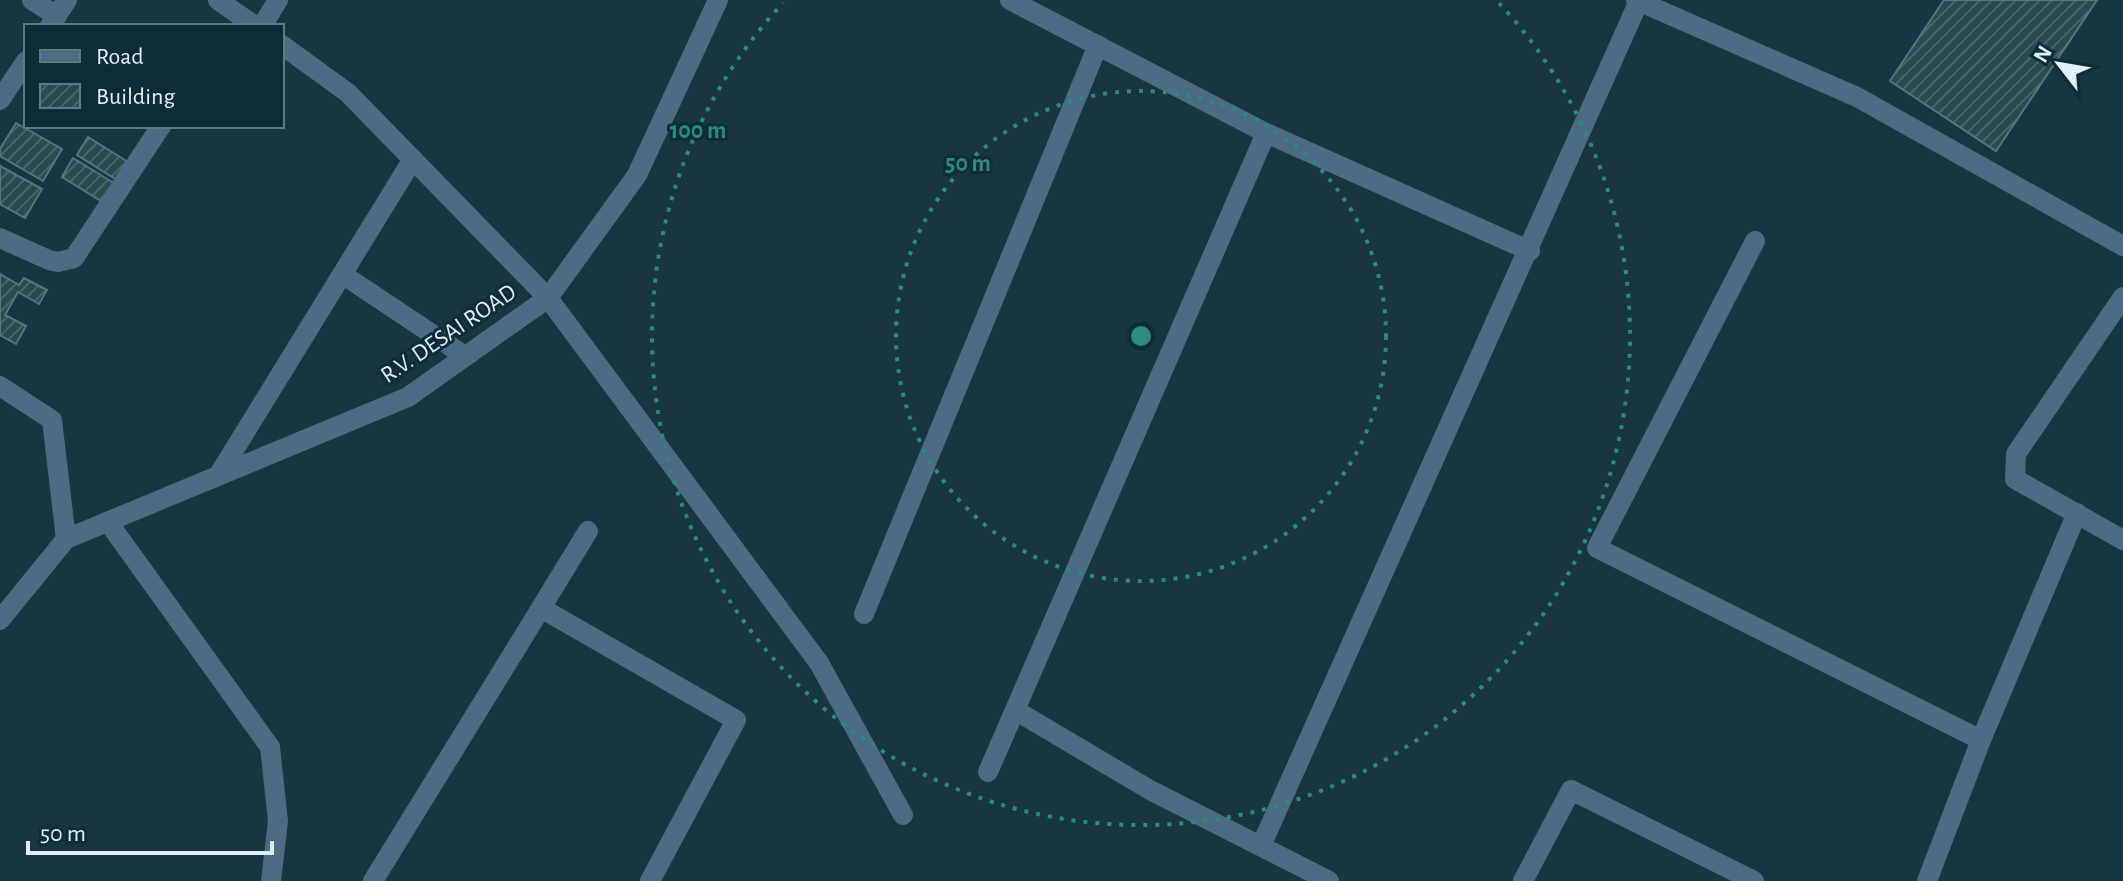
<svg xmlns="http://www.w3.org/2000/svg" width="2123" height="881" font-family="'Alegreya Sans',sans-serif">
<style>
.building{fill:url(#building-hatch);stroke:#53787b;stroke-width:2}
.lines{fill:none;stroke-linecap:round;stroke-linejoin:round}
.minor{stroke:#4c6b85;stroke-width:20}
.ring{fill:none;stroke:#2e8983;stroke-width:4;stroke-dasharray:4 8}
.labels{text-anchor:middle;stroke-width:6;stroke-linejoin:round;paint-order:stroke}
.street-label{font-size:24px;fill:#e0f2f9;stroke:#0c2c37}
.centre{fill:#2e8983;stroke:#0c2c37;stroke-width:4}
.ring-label{font-size:24px;text-anchor:middle;font-weight:bold;fill:#2e8983;stroke:#0c2c37;stroke-width:6;stroke-linejoin:round;paint-order:stroke}
</style>
<defs>
<pattern id="building-hatch" width="6" height="6" patternUnits="userSpaceOnUse" patternTransform="scale(2)"><rect width="6" height="6" fill="#274b4e"/><path d="M-1 1l2-2M0 6l6-6M5 7l2-2" fill="none" stroke="#466568"/></pattern>
</defs>
<rect width="100%" height="100%" fill="#173641"/>
<path class="building" d="M 1944,0 L 2097,0 L 1996,151 L 1890,81 Z
M 16,123 L 62,149 L 43,181 L 0,156 L 0,149 Z
M 88,137 L 128,162 L 117,180 L 77,155 Z
M 73,158 L 117,185 L 106,204 L 62,177 Z
M 0,166 L 42,189 L 25,218 L 0,204 Z
M 0,274 L 19,285 L 24,278 L 47,290 L 39,304 L 18,292 L 5,315 L 26,326 L 16,344 L 0,335 Z"/>
<g class="lines">
<path class="minor" d="M 32,0 L 57,16
M 218,0 L 255,26
M 1010,0 L 1266,133 L 1530,251
M 1636,0 L 1857,97 L 2123,246
M 50,26 L 67,0
M 262,26 L 278,0
M 282,45 L 348,93 L 548,298 L 819,663 L 903,815
M 0,100 L 26,61
M 0,238 L 49,260 L 58,262 L 74,258 L 161,126
M 1755,241 L 1597,548 L 1981,740
M 342,274 L 465,356
M 2123,297 L 2016,454 L 2015,479 L 2123,540
M 0,386 L 52,420 L 66,539
M 218,476 L 413,159
M 108,522 L 270,747 L 278,821 L 271,881
M 588,531 L 541,608 L 736,720 L 650,881
M 864,614 L 1098,45
M 0,620 L 66,539 L 408,397 L 548,298 L 637,175 L 718,0
M 1015,710 L 1150,790 L 1329,881
M 988,772 L 1266,133
M 1261,846 L 1639,1
M 373,881 L 541,608
M 1523,881 L 1571,790 L 1754,881
M 1927,881 L 1981,740 L 2077,513"/>
</g>
<g class="ring">
<circle cx="1141" cy="336" r="245"/>
<path d="M1499 3A489 489 0 1 1 783 3"/>
</g>
<g class="labels">
<g class="street-label">
<text transform="translate(448 333) rotate(-34)" y="8">R.V. DESAI ROAD</text>
</g>
</g>
<circle cx="1141" cy="336" r="12" class="centre"/>
<g class="ring-label">
<text x="698" y="138">100 m</text>
<text x="968" y="171">50 m</text>
</g>
<rect x="24" y="24" width="260" height="104" fill="#0c2c37" stroke="#617b85" stroke-width="2"/>
<rect x="40" y="50" width="40" height="12" fill="#4c6b85" stroke="#617b85" stroke-width="2"/>
<text x="96" y="64" font-size="24" fill="#e0f2f9">Road</text>
<rect x="40" y="84" width="40" height="24" fill="url(#building-hatch)" stroke="#617b85" stroke-width="2"/>
<text x="96" y="104" font-size="24" fill="#e0f2f9">Building</text>
<g transform="translate(2059 64) rotate(301)" stroke="#0c2c37" stroke-width="6" paint-order="stroke">
<path d="M0-6L14 30L0 20L-14 30Z" fill="#e0f2f9"/>
<text y="-12" font-size="22" font-weight="bold" text-anchor="middle" fill="#e0f2f9">N</text>
</g>
<path d="M28 841v12h244v-12" fill="none" stroke="#e0f2f9" stroke-width="4"/>
<text x="40" y="841" font-size="24" fill="#e0f2f9" stroke="#0c2c37" stroke-width="6" paint-order="stroke">50 m</text>
</svg>
